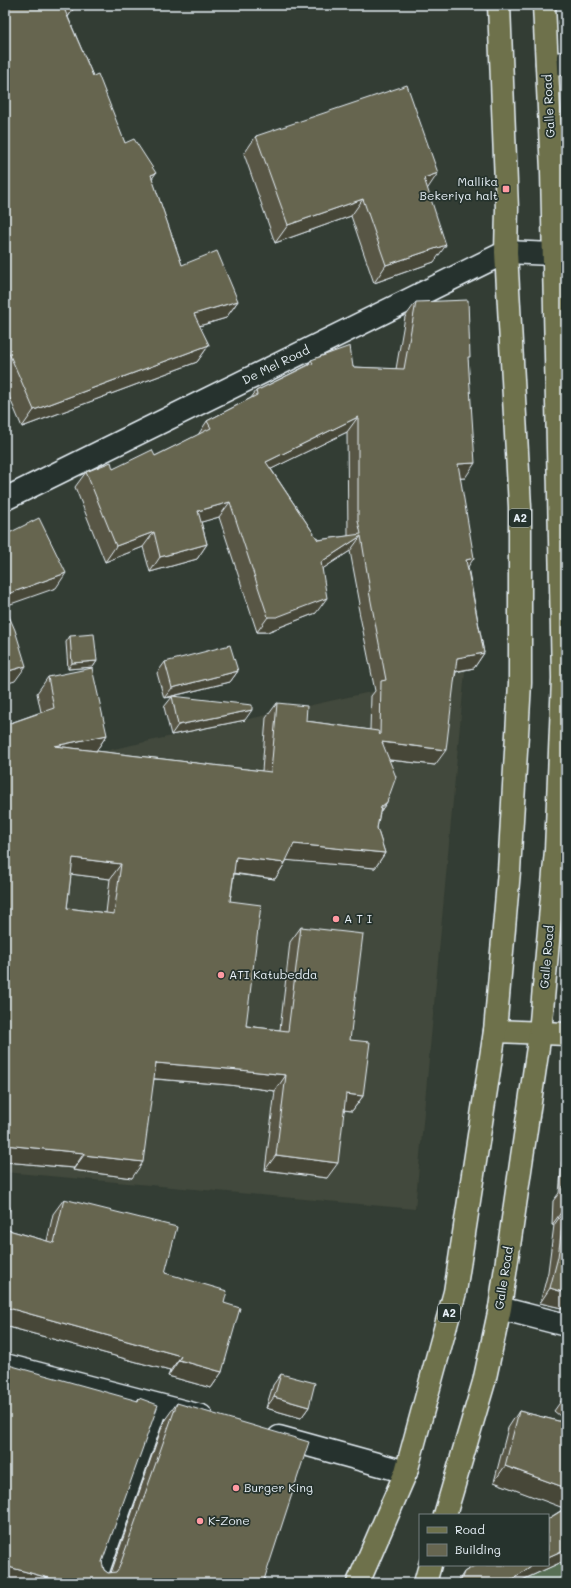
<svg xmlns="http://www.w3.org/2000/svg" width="571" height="1588" font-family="Mali,sans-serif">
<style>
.built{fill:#42493c}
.green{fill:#587054;stroke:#a0b0a6}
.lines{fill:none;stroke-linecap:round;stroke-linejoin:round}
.lane-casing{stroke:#e8f1f8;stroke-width:17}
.street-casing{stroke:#e8f1f8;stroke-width:25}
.primary-casing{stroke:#e8f1f8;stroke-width:25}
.highway-casing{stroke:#e8f1f8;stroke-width:25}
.lane{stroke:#26332d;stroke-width:14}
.street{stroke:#26332d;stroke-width:22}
.primary{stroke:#6e714b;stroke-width:22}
.highway{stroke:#6e714b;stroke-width:22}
.wall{fill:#585745;stroke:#e8f1f8;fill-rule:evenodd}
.shaded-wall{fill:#474738;stroke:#e8f1f8}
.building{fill:#666550;stroke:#e8f1f8;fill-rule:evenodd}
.poi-dot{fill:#ff9aa2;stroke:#26332d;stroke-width:1.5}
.labels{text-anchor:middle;stroke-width:3.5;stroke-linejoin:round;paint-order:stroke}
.shield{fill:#26332d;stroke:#aeb8bb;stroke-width:1}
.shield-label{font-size:11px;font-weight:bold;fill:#e8f1f8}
.street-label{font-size:12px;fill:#e8f1f8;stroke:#26332d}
.poi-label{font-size:12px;fill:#e8f1f8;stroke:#26332d;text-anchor:start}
</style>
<rect width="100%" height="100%" fill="#333d34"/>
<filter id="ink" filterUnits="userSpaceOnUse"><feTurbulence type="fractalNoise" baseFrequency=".025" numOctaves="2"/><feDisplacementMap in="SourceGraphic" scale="8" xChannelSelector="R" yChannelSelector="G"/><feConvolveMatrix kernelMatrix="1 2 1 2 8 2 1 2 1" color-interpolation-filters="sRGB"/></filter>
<g filter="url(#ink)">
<path class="built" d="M 465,671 L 415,1209 L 5,1172 L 5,777 L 96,753 Z"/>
<path class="green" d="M 566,1520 L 566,1583 L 462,1583 L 548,1565 Z"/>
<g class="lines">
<g class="lane-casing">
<path id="lane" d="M 98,1583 L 161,1405"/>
</g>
<g class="street-casing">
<path id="street" d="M 547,63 L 566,64
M 5,499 L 506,252 L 553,254
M 500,1308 L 566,1325
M 5,1365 L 201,1416
M 279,1437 L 406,1472"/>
</g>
<g class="primary-casing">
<path id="primary" d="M 495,1031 L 566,1034"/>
</g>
<g class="highway-casing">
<path id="highway" d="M 445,1515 L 484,1382 L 500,1308 L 540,1033 L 556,850 L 563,678 L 552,171 L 544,5
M 358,1583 L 406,1472 L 455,1292 L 495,1031 L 509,871 L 520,683 L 520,507 L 506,252 L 507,209 L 499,5
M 425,1583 L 430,1565"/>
</g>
<use href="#lane" class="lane"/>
<use href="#street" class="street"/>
<use href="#primary" class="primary"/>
<use href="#highway" class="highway"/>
</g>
<path class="wall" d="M 5,5 L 76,5 L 68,17 L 93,76 L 125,143 L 152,179 L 182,265 L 238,301 L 226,318 L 199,326 L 209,345 L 197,362 L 22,427 L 5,387 Z
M 256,136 L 427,189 L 434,262 L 374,283 L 351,216 L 275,243 L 244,154 Z
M 416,302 L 468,360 L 465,478 L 460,478 L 468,567 L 484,653 L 474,668 L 456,672 L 435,765 L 389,760 L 387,802 L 380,812 L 377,828 L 385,853 L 375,868 L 287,860 L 275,879 L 234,874 L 230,901 L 246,1026 L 280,1030 L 290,942 L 301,927 L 350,1040 L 363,1096 L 352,1111 L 344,1110 L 327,1178 L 265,1170 L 275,1091 L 229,1085 L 154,1079 L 132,1178 L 73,1170 L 74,1168 L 5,1162 L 5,725 L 41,712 L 37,693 L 48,677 L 107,735 L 96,751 L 262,771 L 266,718 L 277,703 L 306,721 L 370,730 L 371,696 L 375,691 L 358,606 L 360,604 L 350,551 L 322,569 L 316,613 L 267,632 L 257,632 L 219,517 L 201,522 L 207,544 L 197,559 L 150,572 L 143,547 L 105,562 L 75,487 L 86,472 L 113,469 L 155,456 L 198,435 L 207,421 L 251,398 L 256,391 L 308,365 L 311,360 L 353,367 L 396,369 L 405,317 ZM 347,432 L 348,536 L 318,540 L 271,469 ZM 71,874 L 110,879 L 106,913 L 67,908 Z
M 70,636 L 97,661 L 93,667 L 68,669 L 66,642 Z
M 165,662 L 238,671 L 230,682 L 173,696 L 245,720 L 171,735 L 164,707 L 172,697 L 164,698 L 157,673 Z
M 566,1157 L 566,1309 L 540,1303 L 548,1272 L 554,1225 L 552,1225 L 553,1201 L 559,1193 L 562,1162 Z
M 64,1199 L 165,1273 L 224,1303 L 222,1372 L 211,1388 L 168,1376 L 170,1371 L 5,1326 L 5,1229 L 47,1241 L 53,1214 Z
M 281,1374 L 309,1407 L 301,1418 L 266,1408 L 273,1385 Z
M 566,1394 L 566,1421 L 554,1411 Z
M 139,1398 L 102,1562 L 104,1570 L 108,1573 L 111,1573 L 164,1421 L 177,1403 L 263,1583 L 5,1583 Z
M 519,1411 L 566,1423 L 566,1560 L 520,1581 L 518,1583 L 457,1583 L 464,1572 L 565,1508 L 494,1482 L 508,1428 Z"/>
<path class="shaded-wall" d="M 65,5 L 76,5 L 67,18 L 63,6 Z
M 156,173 L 144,190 L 151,175 Z
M 438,173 L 426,191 L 424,178 Z
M 363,199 L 351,216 L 275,243 L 288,225 Z
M 446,245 L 434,262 L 374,283 L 386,265 Z
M 238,301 L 226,318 L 182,331 L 194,314 Z
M 209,345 L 197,362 L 22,427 L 34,410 Z
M 358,417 L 347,432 L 255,477 L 266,462 Z
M 475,463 L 465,478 L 447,479 L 458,464 Z
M 230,502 L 219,517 L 188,526 L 198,511 Z
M 154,532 L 143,547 L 105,562 L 116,546 Z
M 361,536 L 350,551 L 310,577 L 321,562 Z
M 207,544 L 197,559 L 150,572 L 160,557 Z
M 474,558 L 463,574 L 466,560 Z
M 66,573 L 56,588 L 5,606 L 5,595 Z
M 327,598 L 316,613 L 267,632 L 257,632 L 268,617 Z
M 484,653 L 474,668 L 447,673 L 457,658 Z
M 97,661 L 93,667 L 68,669 L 72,663 Z
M 26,666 L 15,681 L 5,684 L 5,672 Z
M 238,671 L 230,682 L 164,698 L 172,688 Z
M 252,710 L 245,720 L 171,735 L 178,725 Z
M 107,735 L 96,751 L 55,746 Z
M 382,742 L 446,750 L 435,765 L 372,758 Z
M 387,802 L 376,818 L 381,807 Z
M 294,844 L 385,853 L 375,868 L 283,860 Z
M 236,857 L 285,863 L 275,879 L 225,872 Z
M 73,858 L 121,864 L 110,879 L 62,873 Z
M 156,1063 L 240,1070 L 286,1075 L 275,1091 L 229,1085 L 145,1078 Z
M 346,1094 L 363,1096 L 352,1111 L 335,1109 Z
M 5,1145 L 84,1153 L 74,1168 L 5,1162 Z
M 84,1155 L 143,1162 L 132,1178 L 73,1170 Z
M 276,1155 L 338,1163 L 327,1178 L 265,1170 Z
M 562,1211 L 564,1211 L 554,1225 L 552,1225 Z
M 550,1288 L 566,1293 L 566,1309 L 540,1303 Z
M 5,1307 L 181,1356 L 170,1371 L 5,1326 Z
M 179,1360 L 222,1372 L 211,1388 L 168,1376 Z
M 274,1397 L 309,1407 L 301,1418 L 266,1408 Z
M 505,1466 L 566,1488 L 566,1509 L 494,1482 Z
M 566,1549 L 566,1560 L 520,1581 L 518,1583 L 508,1583 L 532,1565 L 548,1565 L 548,1557 Z
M 5,1566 L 67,1583 L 5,1583 Z"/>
<path class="building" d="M 5,5 L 65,5 L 63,6 L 93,76 L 98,74 L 125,143 L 134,139 L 156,173 L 151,175 L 182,265 L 217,251 L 238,301 L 194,314 L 209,345 L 34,410 L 5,344 Z
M 407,85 L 438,173 L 424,178 L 446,245 L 386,265 L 363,199 L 288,225 L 256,136 Z
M 468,300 L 470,357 L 468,357 L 475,463 L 458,464 L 474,558 L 466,560 L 484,653 L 457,658 L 446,750 L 382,742 L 396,777 L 387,802 L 381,807 L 377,828 L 385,853 L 294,844 L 285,863 L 236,857 L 230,901 L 261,905 L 246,1026 L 288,1031 L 301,927 L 363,934 L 350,1040 L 370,1042 L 363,1096 L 346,1094 L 338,1163 L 276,1155 L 286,1075 L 240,1070 L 156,1063 L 143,1162 L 84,1155 L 84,1153 L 5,1145 L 5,725 L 54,708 L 48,677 L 92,668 L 107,735 L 55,746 L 271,772 L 277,703 L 307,706 L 306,721 L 378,731 L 380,735 L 381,681 L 386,680 L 369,591 L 370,590 L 361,536 L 321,562 L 327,598 L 277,617 L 268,617 L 230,502 L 198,511 L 207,544 L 160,557 L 154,532 L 116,546 L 86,472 L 111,462 L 113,469 L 152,450 L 155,456 L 211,428 L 207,421 L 257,395 L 256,391 L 313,363 L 311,360 L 350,346 L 353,367 L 404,369 L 416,302 ZM 358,417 L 358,521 L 361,534 L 318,540 L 266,462 ZM 73,858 L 121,864 L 114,914 L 67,908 Z
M 39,518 L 66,573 L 5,595 L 5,535 Z
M 5,607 L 15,630 L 26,666 L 5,672 Z
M 94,634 L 97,661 L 72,663 L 70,636 Z
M 230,645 L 238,671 L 172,688 L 165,662 Z
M 172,696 L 252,705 L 252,710 L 178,725 Z
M 563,1186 L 566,1187 L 566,1293 L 550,1288 L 558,1257 L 564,1211 L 562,1211 Z
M 64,1199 L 177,1227 L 165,1273 L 227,1291 L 224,1303 L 240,1308 L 222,1372 L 179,1360 L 181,1356 L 5,1307 L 5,1229 L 54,1243 Z
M 5,1206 L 10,1207 L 5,1225 Z
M 5,1364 L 138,1401 L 139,1398 L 158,1405 L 102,1562 L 104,1570 L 108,1573 L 116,1572 L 119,1568 L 177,1403 L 309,1442 L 263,1583 L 67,1583 L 5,1566 Z
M 281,1374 L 315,1383 L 309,1407 L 274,1397 Z
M 519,1411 L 566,1423 L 566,1488 L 505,1466 Z
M 566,1508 L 566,1549 L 548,1557 L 548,1519 Z
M 476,1565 L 532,1565 L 508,1583 L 460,1583 L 464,1572 Z"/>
</g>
<g class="poi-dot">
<rect x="502" y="185" width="8" height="8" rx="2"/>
<circle cx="336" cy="919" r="4"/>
<circle cx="221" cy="975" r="4"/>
<circle cx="236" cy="1488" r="4"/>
<circle cx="200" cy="1521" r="4"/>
</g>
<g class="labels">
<g class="shield">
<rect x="509" y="509" width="22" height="18" rx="3"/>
<rect x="438" y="1304" width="22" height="18" rx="3"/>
</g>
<g class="shield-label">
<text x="520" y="522">A2</text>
<text x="449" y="1317">A2</text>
</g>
<g class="street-label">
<text transform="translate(549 106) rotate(-93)" y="4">Galle Road</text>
<text transform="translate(276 365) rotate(-26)" y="4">De Mel Road</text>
<text transform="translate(547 957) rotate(-85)" y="4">Galle Road</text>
<text transform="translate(504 1278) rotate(-81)" y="4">Galle Road</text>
</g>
<g class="poi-label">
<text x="498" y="186" text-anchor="end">Mallika<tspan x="498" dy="14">Bekeriya halt</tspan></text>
<text x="344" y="923">A T I</text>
<text x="229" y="979">ATI Katubedda</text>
<text x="244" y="1492">Burger King</text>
<text x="208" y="1525">K-Zone</text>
</g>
</g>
<rect width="571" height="1588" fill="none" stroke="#26332d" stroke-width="20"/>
<rect x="10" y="10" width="551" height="1568" fill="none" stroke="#e8f1f8" stroke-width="1.5" filter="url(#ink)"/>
<rect x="419" y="1514" width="130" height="52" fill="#26332d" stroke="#747f7e"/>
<rect x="427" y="1527" width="20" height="6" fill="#6e714b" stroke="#747f7e"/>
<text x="455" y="1534" font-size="12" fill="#e8f1f8">Road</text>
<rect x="427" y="1544" width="20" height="12" fill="#666550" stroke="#747f7e"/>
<text x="455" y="1554" font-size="12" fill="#e8f1f8">Building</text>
</svg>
